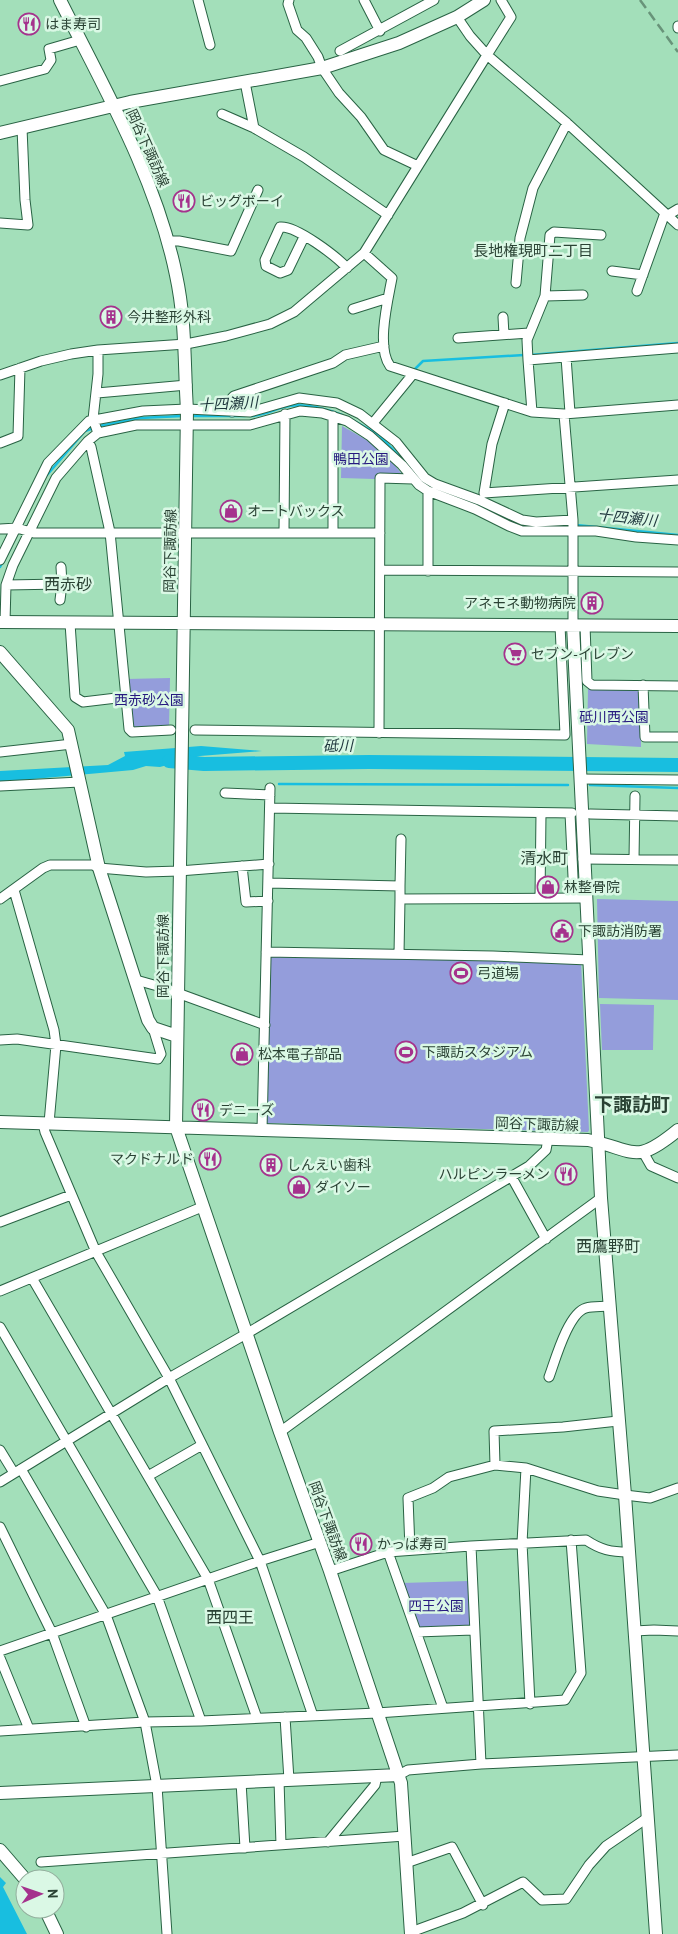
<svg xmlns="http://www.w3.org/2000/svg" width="678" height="1934" font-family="'PT Sans','Noto Sans JP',sans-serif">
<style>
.green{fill:#949ddb}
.water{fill:#18bee0}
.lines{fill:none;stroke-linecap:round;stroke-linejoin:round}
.stream{stroke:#18bee0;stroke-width:2.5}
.river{stroke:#18bee0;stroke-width:14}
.street-casing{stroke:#296344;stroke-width:11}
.secondary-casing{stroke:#296344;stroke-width:14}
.street{stroke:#fff;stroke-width:9}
.secondary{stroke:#fff;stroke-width:12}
.rail{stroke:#689379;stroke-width:2.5;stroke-dasharray:10 5;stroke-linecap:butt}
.labels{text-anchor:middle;stroke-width:5;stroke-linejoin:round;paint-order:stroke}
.poi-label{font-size:14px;fill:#2a4234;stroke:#daf8e5;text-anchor:start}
.street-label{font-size:14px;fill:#2a4234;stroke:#daf8e5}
.park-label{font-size:14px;fill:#261a7f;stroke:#daf8e5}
.neighbourhood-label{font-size:15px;fill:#2a4234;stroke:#daf8e5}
.water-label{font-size:15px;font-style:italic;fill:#1e363c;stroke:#daf8e5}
.quarter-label{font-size:16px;fill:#2a4234;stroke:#daf8e5}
.district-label{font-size:19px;font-weight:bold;fill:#2a4234;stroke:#daf8e5}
</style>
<rect width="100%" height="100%" fill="#a3dfba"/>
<path class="green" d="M 342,426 L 379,447 L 407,480 L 341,478 Z
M 170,678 L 169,728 L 133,729 L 127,679 Z
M 588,689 L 641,690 L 641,747 L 587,744 Z
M 597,899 L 678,901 L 678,1000 L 599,998 Z
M 269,955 L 581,961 L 589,1130 L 588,1132 L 265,1123 Z
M 600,1004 L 654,1005 L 653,1050 L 602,1050 Z
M 468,1581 L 470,1627 L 418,1630 L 402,1583 Z"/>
<path class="water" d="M 201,746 L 262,751 L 200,756 L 160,767 L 146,766 L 133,770 L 0,782 L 0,771 L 108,765 L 125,756 L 124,752 Z
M 0,1877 L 6,1883 L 3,1887 L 27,1934 L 0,1934 Z"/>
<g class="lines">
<path class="stream" d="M 530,355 L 678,343
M 414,370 L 423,361 L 524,355
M 190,416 L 245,416
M 250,416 C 262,416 273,410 284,407 C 303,402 324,408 342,415
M 349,418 L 379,435 L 403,460
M 99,426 L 140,418 L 182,416
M 47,475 L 85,431 L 94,428
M 474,504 L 521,525 L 571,525
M 576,525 L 678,535
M 0,567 L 11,547
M 279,784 L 568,785
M 590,785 L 678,788"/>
<path class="river" d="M 169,761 L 204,764 L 369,762 L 678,765"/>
<g class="street-casing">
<path id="street" d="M 198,0 L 210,45
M 289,0 L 288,4 L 297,30 L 306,38 L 318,57 L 322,68 L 339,93 L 361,117 L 384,150 L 418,166
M 364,0 L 380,31
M 501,0 L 511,17 L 487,55 L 567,123 L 678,225
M 678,28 L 678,26
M 340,51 L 434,0
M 0,81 L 45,69 L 51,60 L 49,49 L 80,40
M 245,82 L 254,128 L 304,157 L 388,215
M 222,114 L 254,128
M 668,215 L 678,209
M 0,223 L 28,225 L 25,200 L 22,128
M 304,237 L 288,270 L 280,273 L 266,266 L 265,260 L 280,227 C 296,225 337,257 347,268
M 168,241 L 179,241 L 231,251 L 258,190
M 364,253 L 392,278 C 388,300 376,347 390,366 L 532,412 L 564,414 L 678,405
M 612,271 L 643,275
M 516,283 L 520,238 L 533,188 L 567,123
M 637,291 L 665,213
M 545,296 L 583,295
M 353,309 L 388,298
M 503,317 L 504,335
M 458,338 L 529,333
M 566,357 L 570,413
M 528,360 L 527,340 L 545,296 L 550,235 L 554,232 L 601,235
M 0,375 L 41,361 L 71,354 L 98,350 L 186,344 L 226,336 L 270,324 L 294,312 L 364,253 L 487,55 L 470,36 L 457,17
M 97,393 L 187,385
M 505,403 L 492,444 L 484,493 L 678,480
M 232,412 L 232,398 L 234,396 L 333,363 L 345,355 L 384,346
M 532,412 L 528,360 L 678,348
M 564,414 L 573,520 L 573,625
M 373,423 L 413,374
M 98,433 L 93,419 L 98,374 L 98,350
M 88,441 L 91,447 L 110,532 L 129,729 L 132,732 L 171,730
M 0,443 L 18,436 L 20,368
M 0,529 L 17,528 L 34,533 L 380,533
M 284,532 L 285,414
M 333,532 L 333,416
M 0,560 L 48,463 L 89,421 L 143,411 L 187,409 L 250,412 L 299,398 L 337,403 L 360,414 L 396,442 L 425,478 L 435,484 L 479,500 L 522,520 L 536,522 L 573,520
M 61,567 L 62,584
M 381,570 L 678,572
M 428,571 L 428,491
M 6,585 L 62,584 L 60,600
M 5,622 L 6,585 L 13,565 L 56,478 L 88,441 L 98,433 L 136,425 L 250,425 L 300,411 L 322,413 L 347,421 L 370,436 L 402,465 L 419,485 L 428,491 L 475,509 L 509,526 L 522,531 L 596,531 L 636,537 L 678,540
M 70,623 L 75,697 L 83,702 L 125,697
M 585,625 L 587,681 L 592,685 L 678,686
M 643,685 L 645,737 L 678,737
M 195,730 L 565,735 L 560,625
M 379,733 L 380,478 L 413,479
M 0,752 L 72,744
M 580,779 L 678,780
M 0,786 L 80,782
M 225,793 L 270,795
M 270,808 L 572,813
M 570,813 L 574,898
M 590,814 L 678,816
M 583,859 L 678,860
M 634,859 L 635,796
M 242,866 L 246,902 L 268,901
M 268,883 L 400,886 L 400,899 L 585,898
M 400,886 L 401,839
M 14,890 L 54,1030 L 56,1045 L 49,1123
M 540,898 L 541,813
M 0,899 L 43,868 L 50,865 L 93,865 L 99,868 L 146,872 L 179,871 L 269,864
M 266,952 L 493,956 L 589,960
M 399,954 L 400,899
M 136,980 L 161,987 L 265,1025
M 0,1040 L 17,1039 L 158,1059 L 161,1054 L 153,1028
M 43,1123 L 45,1132 L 96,1252 L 169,1378 L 260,1561 L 313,1716
M 262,1130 L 270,788
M 643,1152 L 651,1166 L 678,1178
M 511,1176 L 546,1239
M 0,1222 L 71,1195
M 32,1278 L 208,1579 L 257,1718
M 0,1291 L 202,1207
M 0,1327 L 157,1596 L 201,1721
M 549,1377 C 555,1361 568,1313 586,1308 C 593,1306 602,1307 610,1306
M 280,1432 L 601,1198
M 0,1450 L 14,1473
M 495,1465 L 494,1431 L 563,1427 L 618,1421
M 526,1468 L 522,1543 L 530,1704
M 21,1469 L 106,1615 L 145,1722 L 157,1786 L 167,1934
M 148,1476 L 202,1445
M 0,1482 L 169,1378 L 246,1334 L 529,1166 L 546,1150 L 548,1139
M 0,1527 L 52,1633 L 86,1727
M 471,1546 L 586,1540 C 601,1550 611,1552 628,1552
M 410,1549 L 408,1498 L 433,1488 L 449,1477 L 495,1465 L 526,1468 L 598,1491 L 625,1495 L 650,1498 L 678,1488
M 388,1552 L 443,1708
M 330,1571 L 388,1552 L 471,1546 L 481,1764
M 634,1631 L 654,1630 L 678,1631
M 417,1632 L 473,1630
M 0,1651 L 260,1561 L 320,1542
M 0,1658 L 29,1729
M 285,1717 L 289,1780
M 0,1731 L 145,1722 L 201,1721 L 377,1713 L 565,1700 L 581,1673 L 571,1540
M 399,1775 L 408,1770 L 481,1764 L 678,1755
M 279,1780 L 281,1845
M 241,1782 L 245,1848
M 328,1842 L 375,1785 L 377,1776
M 41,1862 L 405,1836
M 406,1863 L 452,1847 L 483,1905
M 411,1932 L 463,1913 L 523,1882 L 542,1900 L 566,1899 L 589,1865 L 606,1846 L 647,1818"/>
</g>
<g class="secondary-casing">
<path id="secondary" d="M 60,0 C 104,88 156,177 176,275 C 186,321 184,364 187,410 L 176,1127 L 280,1432 L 330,1571 L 401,1783 L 411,1934
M 0,133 L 130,102 L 322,68 L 399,43 L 457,17 L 484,0
M 0,622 L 678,626
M 573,625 L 601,1198 L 625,1495 L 656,1934
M 0,652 L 68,730 L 99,868 L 148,1020 L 153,1028 L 177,1036
M 0,1122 L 588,1140 C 636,1150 634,1166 678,1130
M 0,1793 L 399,1775
M 0,1850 L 25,1879
M 45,1909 L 57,1934"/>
</g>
<use href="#street" class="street"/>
<use href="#secondary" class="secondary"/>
<path class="rail" d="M 640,0 L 678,52"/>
</g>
<defs>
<g id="restaurant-ring" transform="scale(1.125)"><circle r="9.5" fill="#daf8e5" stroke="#a5328d" stroke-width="1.5"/><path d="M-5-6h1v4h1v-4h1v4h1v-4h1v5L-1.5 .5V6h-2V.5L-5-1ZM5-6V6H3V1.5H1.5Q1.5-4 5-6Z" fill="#a5328d"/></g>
<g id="building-ring" transform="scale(1.125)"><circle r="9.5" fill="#daf8e5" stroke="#a5328d" stroke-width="1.5"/><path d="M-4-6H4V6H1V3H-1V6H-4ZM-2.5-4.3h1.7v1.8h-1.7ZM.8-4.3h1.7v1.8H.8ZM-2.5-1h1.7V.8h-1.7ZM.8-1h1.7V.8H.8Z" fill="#a5328d"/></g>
<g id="shop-ring" transform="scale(1.125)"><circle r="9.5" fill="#daf8e5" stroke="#a5328d" stroke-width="1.5"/><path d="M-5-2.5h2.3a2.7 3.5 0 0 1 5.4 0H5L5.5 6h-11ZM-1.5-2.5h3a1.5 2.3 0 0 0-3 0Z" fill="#a5328d"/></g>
<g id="supermarket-ring" transform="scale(1.125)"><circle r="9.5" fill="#daf8e5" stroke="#a5328d" stroke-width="1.5"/><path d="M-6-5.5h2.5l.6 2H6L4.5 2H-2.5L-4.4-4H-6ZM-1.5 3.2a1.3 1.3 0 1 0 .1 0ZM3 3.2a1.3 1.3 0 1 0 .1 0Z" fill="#a5328d"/></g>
<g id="civic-ring" transform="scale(1.125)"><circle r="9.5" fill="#daf8e5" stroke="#a5328d" stroke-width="1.5"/><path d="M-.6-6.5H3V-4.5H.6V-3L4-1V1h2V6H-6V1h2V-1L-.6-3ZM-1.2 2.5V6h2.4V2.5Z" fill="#a5328d"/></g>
<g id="stadium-ring" transform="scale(1.125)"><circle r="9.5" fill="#daf8e5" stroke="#a5328d" stroke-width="1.5"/><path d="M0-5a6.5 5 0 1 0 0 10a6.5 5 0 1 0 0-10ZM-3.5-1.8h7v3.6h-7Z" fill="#a5328d"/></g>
</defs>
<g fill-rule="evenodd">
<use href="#restaurant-ring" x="29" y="24"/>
<use href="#restaurant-ring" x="184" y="201"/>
<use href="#building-ring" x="111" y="317"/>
<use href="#shop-ring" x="231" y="511"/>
<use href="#building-ring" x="592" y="603"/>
<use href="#supermarket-ring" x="515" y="654"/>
<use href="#shop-ring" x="548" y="887"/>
<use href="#civic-ring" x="562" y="931"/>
<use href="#stadium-ring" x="461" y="973"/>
<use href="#stadium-ring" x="406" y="1052"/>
<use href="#shop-ring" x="242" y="1054"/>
<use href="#restaurant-ring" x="203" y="1110"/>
<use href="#restaurant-ring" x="210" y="1159"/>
<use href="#building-ring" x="271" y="1165"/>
<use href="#restaurant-ring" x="566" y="1174"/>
<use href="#shop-ring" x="299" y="1187"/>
<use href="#restaurant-ring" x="361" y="1544"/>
</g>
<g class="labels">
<g class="poi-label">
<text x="45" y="29">はま寿司</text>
<text x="200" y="206">ビッグボーイ</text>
<text x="127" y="322">今井整形外科</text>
<text x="247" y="516">オートバックス</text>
<text x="576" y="608" text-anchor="end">アネモネ動物病院</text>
<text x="531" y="659">セブン-イレブン</text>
<text x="564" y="892">林整骨院</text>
<text x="578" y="936">下諏訪消防署</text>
<text x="477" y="978">弓道場</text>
<text x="422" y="1057">下諏訪スタジアム</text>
<text x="258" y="1059">松本電子部品</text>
<text x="219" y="1115">デニーズ</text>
<text x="194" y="1164" text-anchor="end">マクドナルド</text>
<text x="287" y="1170">しんえい歯科</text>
<text x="550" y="1179" text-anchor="end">ハルピンラーメン</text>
<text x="315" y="1192">ダイソー</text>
<text x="377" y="1549">かっぱ寿司</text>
</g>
<g class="street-label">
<text transform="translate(148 148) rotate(66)" y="5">岡谷下諏訪線</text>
<text transform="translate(170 551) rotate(-89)" y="5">岡谷下諏訪線</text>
<text transform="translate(163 956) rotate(-90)" y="5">岡谷下諏訪線</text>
<text transform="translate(537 1124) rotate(2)" y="5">岡谷下諏訪線</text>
<text transform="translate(328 1521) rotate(70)" y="5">岡谷下諏訪線</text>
</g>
<g class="park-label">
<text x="361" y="464">鴨田公園</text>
<text x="149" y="705">西赤砂公園</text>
<text x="614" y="722">砥川西公園</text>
<text x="436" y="1611">四王公園</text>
</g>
<g class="neighbourhood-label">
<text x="533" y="256">長地権現町二丁目</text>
</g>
<g class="water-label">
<text transform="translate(228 404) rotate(-3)" y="5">十四瀬川</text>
<text transform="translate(627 518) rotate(6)" y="5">十四瀬川</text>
<text transform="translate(338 746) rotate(-1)" y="5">砥川</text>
</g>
<g class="quarter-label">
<text x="68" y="590">西赤砂</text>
<text x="544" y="864">清水町</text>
<text x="608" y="1252">西鷹野町</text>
<text x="230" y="1623">西四王</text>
</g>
<g class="district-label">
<text x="632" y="1111">下諏訪町</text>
</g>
</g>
<g transform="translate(40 1894) rotate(88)"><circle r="24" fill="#daf8e5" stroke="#94af9e"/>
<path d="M0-4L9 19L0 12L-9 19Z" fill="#a5328d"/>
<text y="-8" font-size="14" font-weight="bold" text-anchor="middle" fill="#2a4234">N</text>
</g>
</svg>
